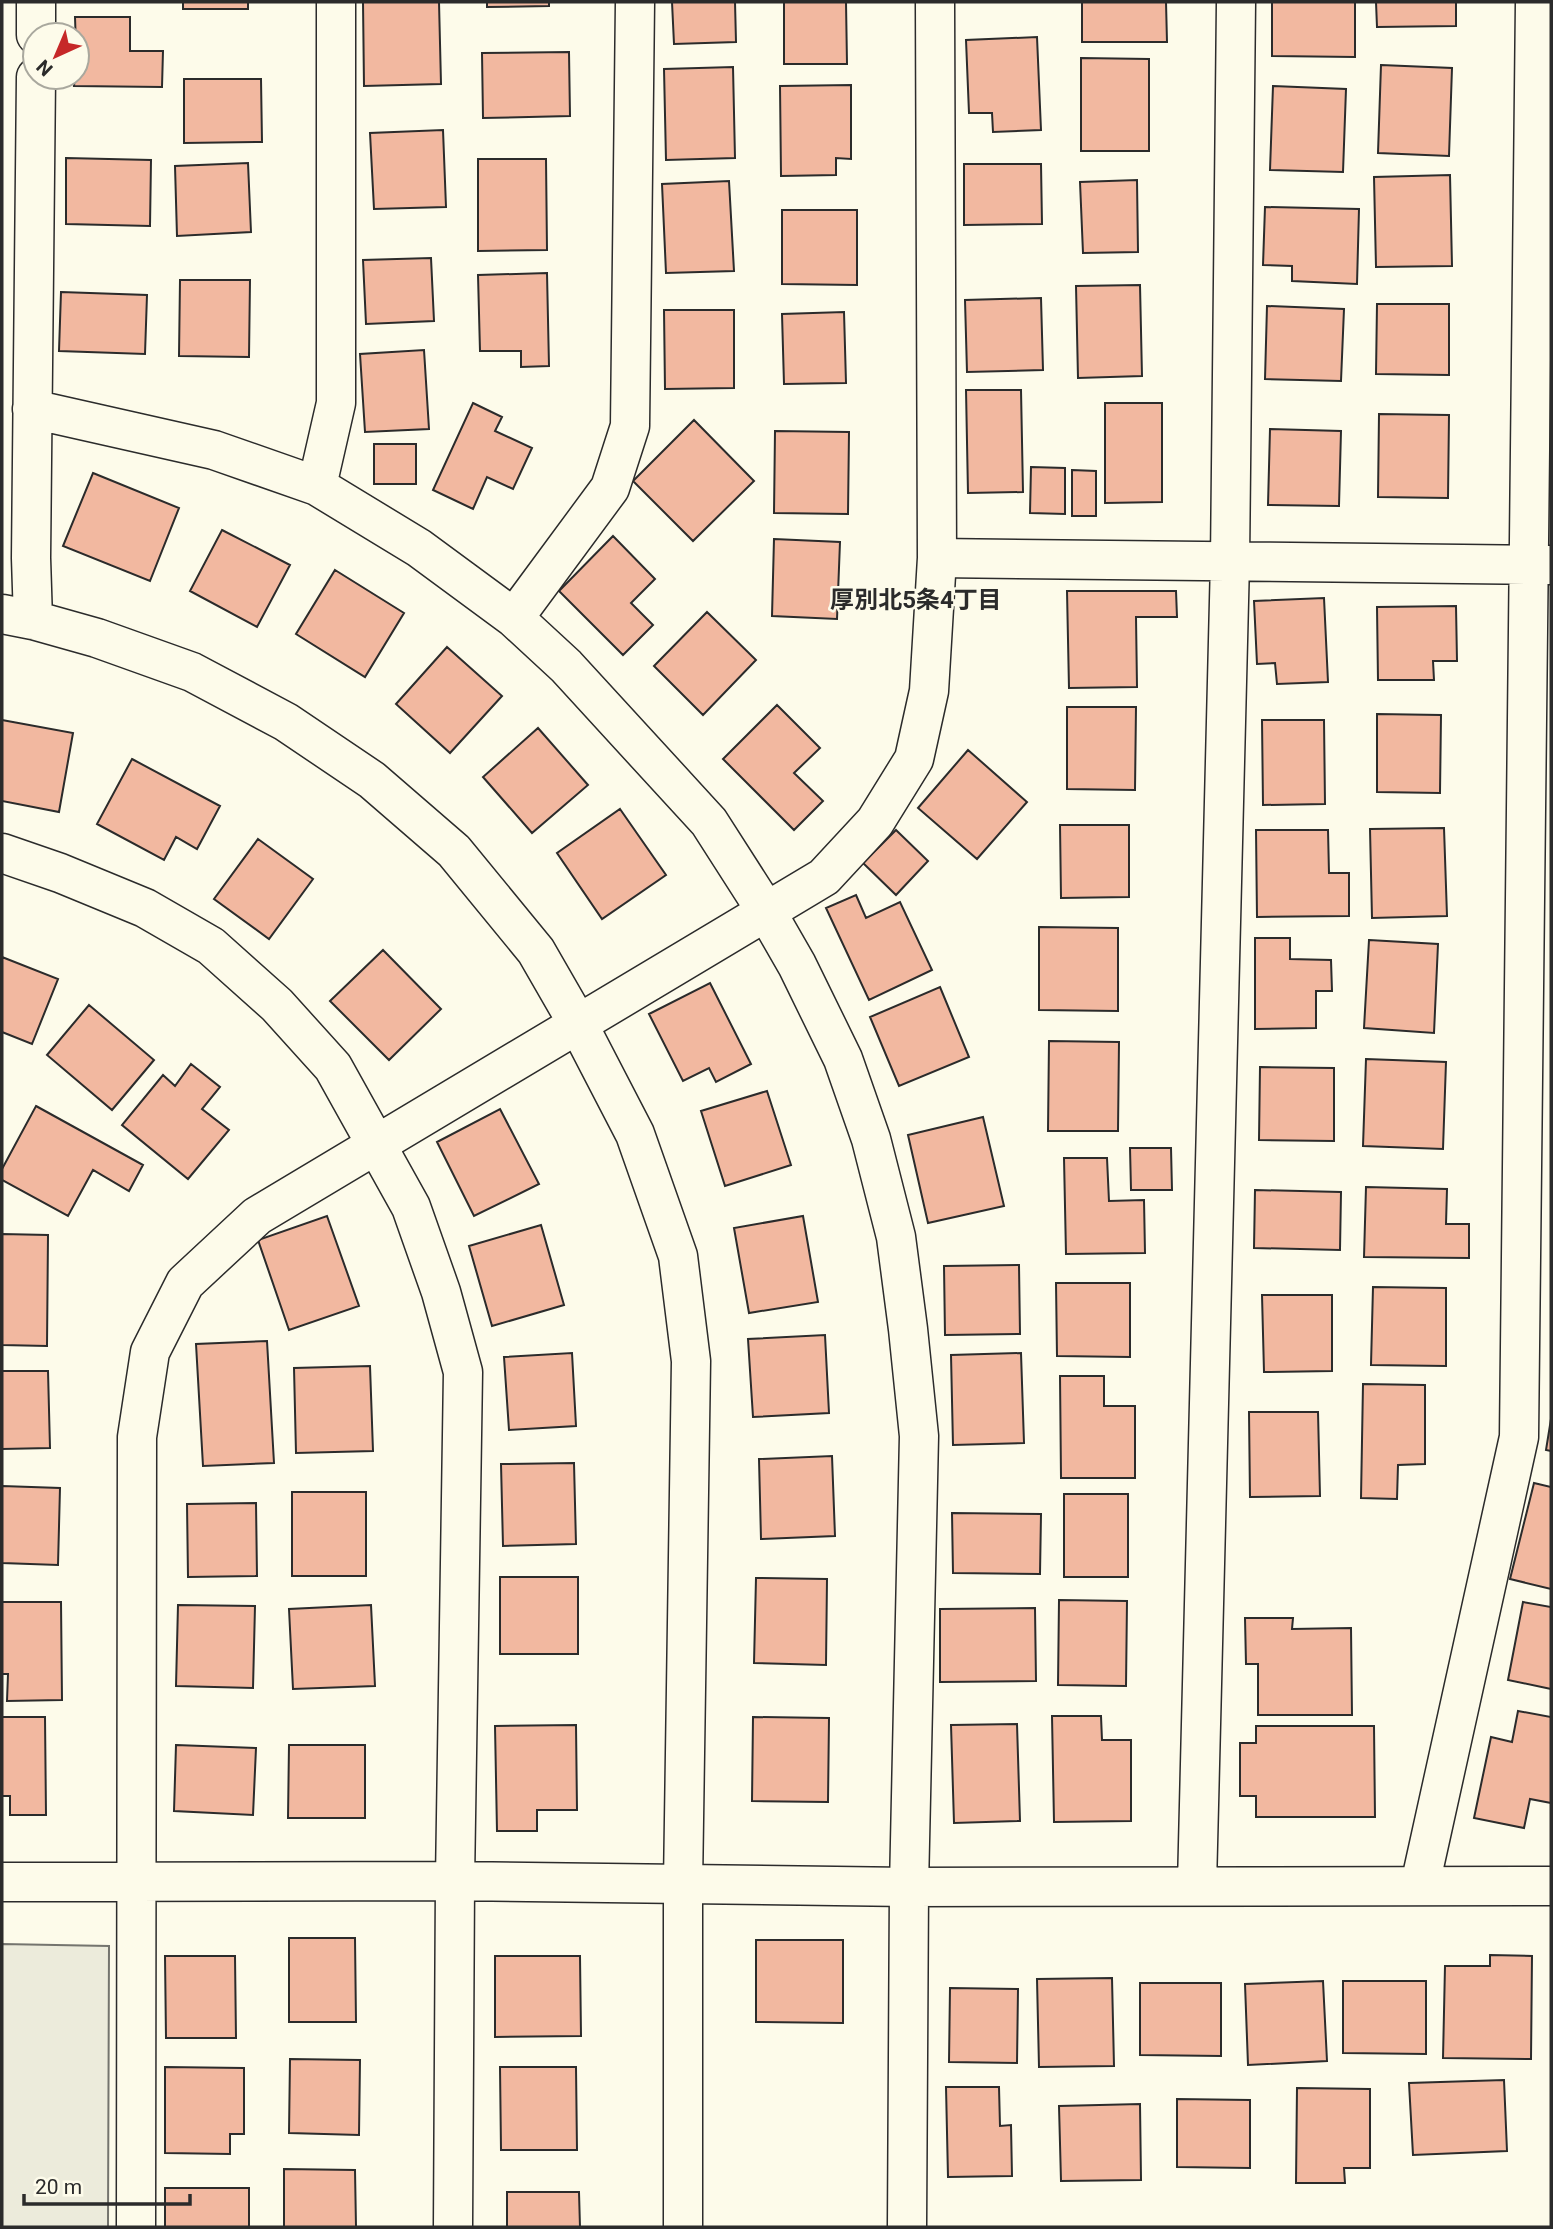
<svg xmlns="http://www.w3.org/2000/svg" width="1553" height="2229" font-family="Roboto,'Noto Sans JP',sans-serif">
<style>
.green{fill:#ecebdb;stroke:#74746e;stroke-width:2}
.building{fill:#f2b8a0;stroke:#2b2b2b;stroke-width:2}
.lines{fill:none;stroke-linecap:round;stroke-linejoin:round}
.minor-casing{stroke:#2b2b2b;stroke-width:41}
.minor{stroke:#fdfbea;stroke-width:38}
.labels{text-anchor:middle;stroke-width:5;stroke-linejoin:round;paint-order:stroke}
.neighbourhood-label{font-size:24px;font-weight:bold;fill:#2b2b2b;stroke:#fdfbea}
</style>
<rect width="100%" height="100%" fill="#fdfbea"/>
<path class="green" d="M 2,1944 L 109,1946 L 108,2227 L 2,2227 Z"/>
<path class="building" d="M 183,2 L 248,2 L 248,9 L 183,9 Z
M 363,2 L 439,2 L 441,84 L 364,86 Z
M 487,2 L 549,2 L 549,6 L 487,7 Z
M 672,2 L 735,2 L 736,42 L 674,44 Z
M 784,2 L 846,2 L 847,64 L 784,64 Z
M 1082,2 L 1166,2 L 1167,42 L 1082,42 Z
M 1272,2 L 1355,2 L 1355,57 L 1272,56 Z
M 1376,2 L 1456,2 L 1456,26 L 1377,27 Z
M 75,17 L 130,17 L 130,51 L 163,51 L 162,87 L 74,86 L 75,77 L 77,77 Z
M 1037,37 L 1041,130 L 993,132 L 992,113 L 969,113 L 966,40 Z
M 569,52 L 570,116 L 483,118 L 482,53 Z
M 1081,58 L 1149,59 L 1149,151 L 1081,151 Z
M 1381,65 L 1452,68 L 1449,156 L 1378,153 Z
M 733,67 L 735,158 L 666,160 L 664,69 Z
M 184,79 L 261,79 L 262,142 L 184,143 Z
M 851,85 L 851,159 L 836,158 L 836,175 L 781,176 L 780,86 Z
M 1273,86 L 1346,89 L 1343,172 L 1270,170 Z
M 443,130 L 446,207 L 374,209 L 370,133 Z
M 66,158 L 151,160 L 150,226 L 66,224 Z
M 478,159 L 546,159 L 547,250 L 478,251 Z
M 248,163 L 251,232 L 177,236 L 175,166 Z
M 964,164 L 1041,164 L 1042,224 L 964,225 Z
M 1450,175 L 1452,266 L 1376,267 L 1374,177 Z
M 1137,180 L 1138,252 L 1083,253 L 1080,182 Z
M 729,181 L 734,271 L 666,273 L 662,184 Z
M 1265,207 L 1359,209 L 1357,284 L 1292,281 L 1292,266 L 1263,265 Z
M 782,210 L 857,210 L 857,285 L 782,284 Z
M 431,258 L 434,321 L 366,324 L 363,260 Z
M 547,273 L 549,366 L 521,367 L 521,351 L 480,351 L 478,275 Z
M 180,280 L 250,280 L 249,357 L 179,356 Z
M 1140,285 L 1142,376 L 1078,378 L 1076,286 Z
M 61,292 L 147,295 L 145,354 L 59,351 Z
M 1041,298 L 1043,370 L 967,372 L 965,300 Z
M 1377,304 L 1449,304 L 1449,375 L 1376,374 Z
M 1267,306 L 1344,309 L 1341,381 L 1265,379 Z
M 664,310 L 734,310 L 734,388 L 665,389 Z
M 844,312 L 846,383 L 784,384 L 782,314 Z
M 424,350 L 429,429 L 365,432 L 360,354 Z
M 966,390 L 1021,390 L 1023,492 L 968,493 Z
M 473,403 L 502,417 L 495,431 L 532,448 L 513,489 L 487,477 L 473,509 L 433,490 Z
M 1105,403 L 1162,403 L 1162,502 L 1105,503 Z
M 1379,414 L 1449,415 L 1448,498 L 1378,497 Z
M 694,420 L 754,481 L 693,541 L 633,481 Z
M 1270,429 L 1341,431 L 1339,506 L 1268,505 Z
M 775,431 L 849,432 L 848,514 L 774,513 Z
M 374,444 L 416,444 L 416,484 L 374,484 Z
M 1031,467 L 1065,468 L 1065,514 L 1030,513 Z
M 1072,470 L 1096,471 L 1096,516 L 1072,516 Z
M 93,473 L 179,508 L 150,581 L 63,546 Z
M 222,530 L 290,565 L 257,627 L 190,591 Z
M 613,536 L 655,579 L 631,603 L 653,625 L 623,655 L 559,591 Z
M 774,539 L 840,542 L 837,619 L 772,616 Z
M 335,570 L 404,613 L 365,677 L 296,634 Z
M 1067,591 L 1176,591 L 1177,617 L 1136,617 L 1137,687 L 1069,688 Z
M 1324,598 L 1328,682 L 1277,684 L 1275,663 L 1257,664 L 1254,601 Z
M 1456,606 L 1457,661 L 1433,661 L 1434,680 L 1378,680 L 1377,607 Z
M 707,612 L 756,660 L 703,715 L 654,666 Z
M 447,647 L 502,696 L 450,753 L 396,704 Z
M 777,705 L 820,748 L 794,773 L 823,801 L 794,830 L 723,759 Z
M 1067,707 L 1136,707 L 1135,790 L 1067,789 Z
M 1377,714 L 1441,715 L 1440,793 L 1377,792 Z
M 2,720 L 73,733 L 59,812 L 2,801 Z
M 1262,720 L 1324,720 L 1325,804 L 1263,805 Z
M 538,728 L 588,785 L 532,833 L 483,777 Z
M 968,750 L 1027,802 L 977,859 L 918,808 Z
M 132,759 L 220,806 L 197,849 L 176,837 L 164,860 L 97,824 Z
M 620,809 L 666,875 L 602,919 L 557,853 Z
M 1060,825 L 1129,825 L 1129,897 L 1061,898 Z
M 1444,828 L 1447,916 L 1372,918 L 1370,829 Z
M 896,830 L 928,861 L 896,895 L 863,863 Z
M 1256,830 L 1328,830 L 1329,873 L 1349,873 L 1349,916 L 1257,917 Z
M 258,839 L 313,879 L 269,939 L 214,899 Z
M 856,895 L 866,918 L 900,902 L 932,970 L 869,1000 L 826,908 Z
M 1039,927 L 1118,928 L 1118,1011 L 1039,1010 Z
M 1255,938 L 1290,938 L 1290,959 L 1331,960 L 1332,991 L 1316,991 L 1316,1028 L 1255,1029 Z
M 1369,940 L 1438,944 L 1434,1033 L 1364,1028 Z
M 383,950 L 441,1009 L 389,1060 L 330,1001 Z
M 2,957 L 58,979 L 32,1044 L 2,1032 Z
M 710,983 L 751,1064 L 716,1082 L 709,1068 L 683,1081 L 649,1014 Z
M 940,987 L 969,1057 L 899,1086 L 870,1017 Z
M 89,1005 L 154,1060 L 112,1110 L 47,1055 Z
M 1049,1041 L 1119,1042 L 1118,1131 L 1048,1131 Z
M 1366,1059 L 1446,1062 L 1443,1149 L 1363,1146 Z
M 191,1064 L 220,1087 L 202,1109 L 229,1130 L 188,1179 L 122,1125 L 163,1075 L 175,1086 Z
M 1260,1067 L 1334,1068 L 1334,1141 L 1259,1140 Z
M 767,1091 L 791,1165 L 725,1186 L 701,1111 Z
M 36,1106 L 143,1165 L 129,1191 L 93,1170 L 68,1216 L 2,1180 L 2,1169 Z
M 500,1109 L 539,1184 L 474,1216 L 437,1142 Z
M 983,1117 L 1004,1206 L 928,1223 L 908,1135 Z
M 1130,1148 L 1171,1148 L 1172,1190 L 1131,1190 Z
M 1064,1158 L 1107,1158 L 1109,1201 L 1144,1200 L 1145,1253 L 1066,1254 Z
M 1366,1187 L 1447,1189 L 1446,1224 L 1469,1224 L 1469,1258 L 1364,1257 Z
M 1255,1190 L 1341,1192 L 1340,1250 L 1254,1248 Z
M 327,1216 L 359,1306 L 289,1330 L 258,1240 Z
M 803,1216 L 818,1302 L 749,1313 L 734,1228 Z
M 541,1225 L 564,1305 L 492,1326 L 469,1246 Z
M 2,1234 L 48,1235 L 47,1346 L 2,1345 Z
M 1019,1265 L 1020,1334 L 945,1335 L 944,1266 Z
M 1056,1283 L 1130,1283 L 1130,1357 L 1057,1356 Z
M 1373,1287 L 1446,1288 L 1446,1366 L 1371,1365 Z
M 1262,1295 L 1332,1295 L 1332,1371 L 1264,1372 Z
M 825,1335 L 829,1413 L 753,1417 L 748,1339 Z
M 267,1341 L 274,1463 L 203,1466 L 196,1344 Z
M 572,1353 L 576,1426 L 509,1430 L 504,1357 Z
M 1021,1353 L 1024,1443 L 953,1445 L 951,1355 Z
M 370,1366 L 373,1451 L 296,1453 L 294,1368 Z
M 2,1371 L 48,1371 L 50,1448 L 2,1449 Z
M 1060,1376 L 1104,1376 L 1104,1406 L 1135,1406 L 1135,1478 L 1061,1478 Z
M 1363,1384 L 1425,1385 L 1425,1464 L 1398,1465 L 1397,1499 L 1361,1498 Z
M 1249,1412 L 1318,1412 L 1320,1496 L 1250,1497 Z
M 1551,1419 L 1551,1451 L 1546,1450 Z
M 832,1456 L 835,1536 L 761,1539 L 759,1459 Z
M 574,1463 L 576,1544 L 503,1546 L 501,1464 Z
M 1534,1483 L 1551,1487 L 1551,1589 L 1510,1579 Z
M 2,1486 L 60,1488 L 58,1565 L 2,1563 Z
M 292,1492 L 366,1492 L 366,1576 L 292,1576 Z
M 1064,1494 L 1128,1494 L 1128,1577 L 1064,1577 Z
M 256,1503 L 257,1576 L 188,1577 L 187,1504 Z
M 952,1513 L 1041,1514 L 1040,1574 L 953,1573 Z
M 500,1577 L 578,1577 L 578,1654 L 500,1654 Z
M 756,1578 L 827,1579 L 826,1665 L 754,1663 Z
M 1059,1600 L 1127,1601 L 1126,1686 L 1058,1685 Z
M 2,1602 L 61,1602 L 62,1700 L 7,1701 L 8,1674 L 2,1674 Z
M 1523,1602 L 1551,1607 L 1551,1689 L 1508,1680 Z
M 178,1605 L 255,1606 L 253,1688 L 176,1686 Z
M 371,1605 L 375,1686 L 293,1689 L 289,1609 Z
M 1035,1608 L 1036,1681 L 940,1682 L 940,1609 Z
M 1245,1618 L 1293,1618 L 1292,1629 L 1351,1628 L 1352,1715 L 1258,1715 L 1258,1664 L 1246,1664 Z
M 1518,1711 L 1551,1717 L 1551,1803 L 1530,1799 L 1524,1828 L 1474,1818 L 1491,1737 L 1512,1742 Z
M 1052,1716 L 1101,1716 L 1102,1740 L 1131,1740 L 1131,1821 L 1054,1822 Z
M 2,1717 L 45,1717 L 46,1815 L 10,1815 L 10,1796 L 2,1796 Z
M 753,1717 L 829,1718 L 828,1802 L 752,1801 Z
M 1017,1724 L 1020,1821 L 954,1823 L 951,1725 Z
M 576,1725 L 577,1810 L 537,1810 L 537,1831 L 497,1831 L 495,1726 Z
M 1256,1726 L 1374,1726 L 1375,1817 L 1256,1817 L 1256,1796 L 1240,1796 L 1240,1743 L 1256,1743 Z
M 176,1745 L 256,1748 L 253,1815 L 174,1811 Z
M 289,1745 L 365,1745 L 365,1818 L 288,1818 Z
M 289,1938 L 355,1938 L 356,2022 L 289,2022 Z
M 756,1940 L 843,1940 L 843,2023 L 756,2022 Z
M 1490,1955 L 1532,1956 L 1531,2059 L 1443,2058 L 1445,1966 L 1490,1966 Z
M 165,1956 L 235,1956 L 236,2038 L 166,2038 Z
M 495,1956 L 580,1956 L 581,2036 L 495,2037 Z
M 1112,1978 L 1114,2066 L 1039,2067 L 1037,1979 Z
M 1323,1981 L 1327,2061 L 1248,2065 L 1245,1984 Z
M 1343,1981 L 1426,1981 L 1426,2054 L 1343,2053 Z
M 1140,1983 L 1221,1983 L 1221,2056 L 1140,2055 Z
M 950,1988 L 1018,1989 L 1017,2063 L 949,2062 Z
M 290,2059 L 360,2060 L 359,2135 L 289,2133 Z
M 165,2067 L 244,2068 L 244,2134 L 230,2134 L 230,2154 L 165,2153 Z
M 500,2067 L 576,2067 L 577,2150 L 501,2150 Z
M 1504,2080 L 1507,2151 L 1413,2155 L 1409,2083 Z
M 946,2087 L 999,2087 L 1000,2126 L 1011,2125 L 1012,2176 L 948,2177 Z
M 1297,2088 L 1370,2089 L 1370,2168 L 1344,2168 L 1345,2183 L 1296,2183 Z
M 1177,2099 L 1250,2100 L 1250,2168 L 1177,2167 Z
M 1140,2104 L 1141,2180 L 1061,2181 L 1059,2106 Z
M 284,2169 L 355,2170 L 356,2227 L 284,2227 Z
M 165,2188 L 249,2188 L 249,2227 L 165,2227 Z
M 507,2192 L 579,2192 L 580,2227 L 507,2227 Z"/>
<g class="lines">
<g class="minor-casing">
<path id="minor" d="M 36,35 L 36,2
M 32,409 L 214,450 L 317,486 L 419,548 L 514,618 L 566,666 L 709,822 L 766,911 L 797,965 L 843,1059 L 871,1139 L 896,1237 L 908,1329 L 919,1436 L 909,1887 L 907,2227
M 317,486 L 336,403 L 336,2
M 937,558 L 1551,565
M 2,614 L 33,620 L 97,638 L 192,672 L 286,722 L 372,780 L 454,851 L 536,951 L 578,1024 L 635,1134 L 678,1256 L 691,1361 L 683,1885 L 683,2227
M 514,618 L 610,488 L 630,426 L 635,2
M 33,620 L 31,558 L 36,77
M 2,853 L 60,873 L 145,908 L 211,946 L 277,1005 L 333,1067 L 411,1207 L 441,1292 L 463,1372 L 455,1881 L 453,2227
M 2,1882 L 455,1881 L 909,1887 L 1551,1886
M 1197,1885 L 1230,561 L 1236,2
M 1420,1885 L 1519,1437 L 1535,2
M 136,2227 L 137,1437 L 150,1352 L 185,1283 L 257,1216 L 824,877 L 875,822 L 914,759 L 929,691 L 937,558 L 935,2"/>
</g>
<use href="#minor" class="minor"/>
</g>
<g class="labels">
<g class="neighbourhood-label">
<text x="916" y="608">厚別北5条4丁目</text>
</g>
</g>
<rect width="1553" height="2229" fill="none" stroke="#2b2b2b" stroke-width="7"/>
<g transform="translate(56 56) rotate(224)"><circle r="33" fill="#fdfbea" stroke="#a9a89e" stroke-width="2"/>
<path d="M0-5L12 26L0 18L-12 26Z" fill="#c62828"/>
<text y="-10" font-size="19" font-weight="bold" text-anchor="middle" fill="#2b2b2b">N</text>
</g>
<path d="M24 2194v10h166v-10" fill="none" stroke="#2b2b2b" stroke-width="3.5"/>
<text x="35" y="2194" font-size="21" fill="#2b2b2b" stroke="#fdfbea" stroke-width="5" paint-order="stroke">20 m</text>
</svg>
